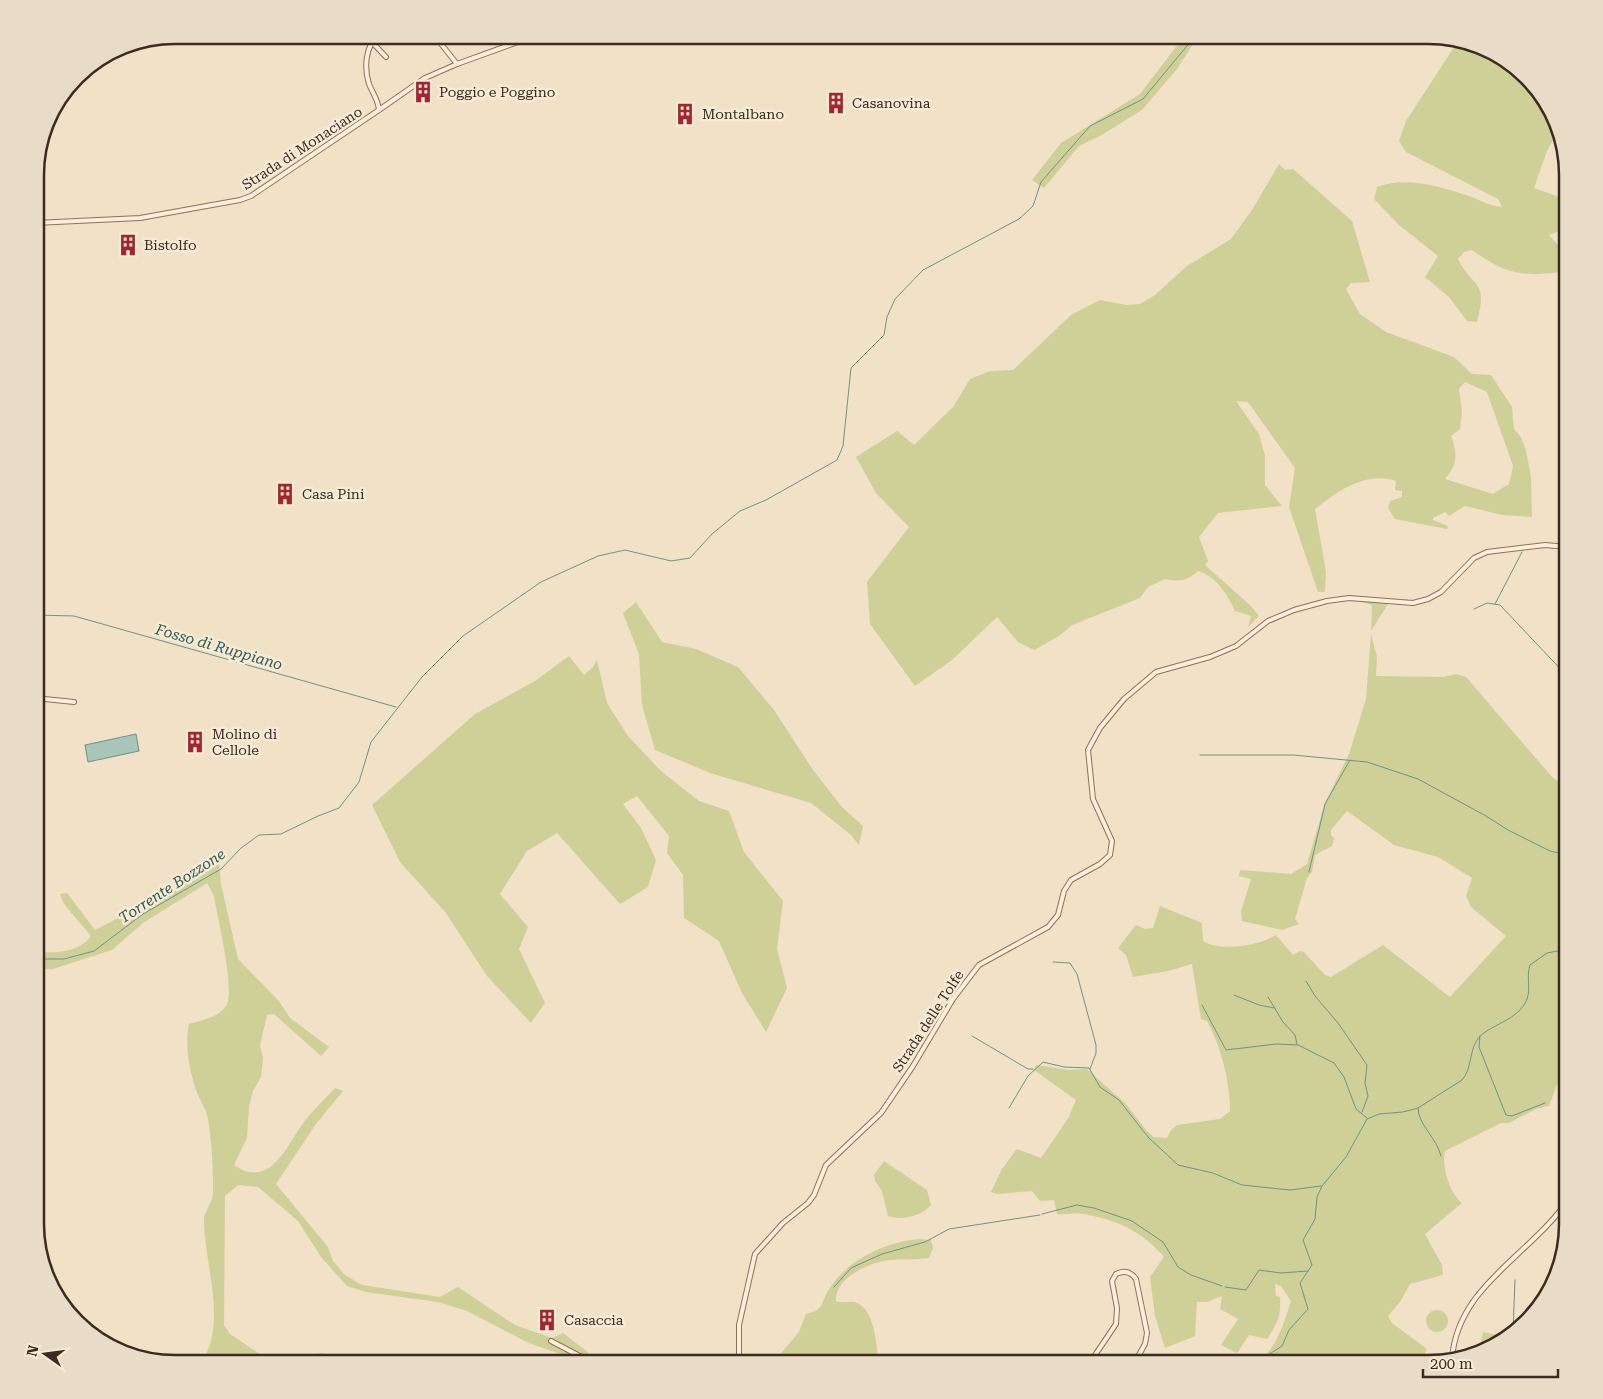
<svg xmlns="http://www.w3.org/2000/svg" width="1603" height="1399" font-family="'Roboto Serif',serif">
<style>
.green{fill:#cfd098;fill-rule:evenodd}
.water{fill:#a7c5b9;stroke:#6d9487}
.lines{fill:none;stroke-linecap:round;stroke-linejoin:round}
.stream{stroke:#6d9487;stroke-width:1}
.minor-casing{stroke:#8e715a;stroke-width:6}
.minor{stroke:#fbeeda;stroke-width:4}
.labels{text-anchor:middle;stroke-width:5;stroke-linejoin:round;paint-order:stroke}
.poi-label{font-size:14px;fill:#3d2b1f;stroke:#f8ebd6;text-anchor:start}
.street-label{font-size:14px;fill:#3d2b1f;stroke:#f8ebd6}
.water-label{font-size:15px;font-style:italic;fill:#2d5e57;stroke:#f8ebd6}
.rim{fill:none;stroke:#3d2b1f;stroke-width:2.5}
</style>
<rect width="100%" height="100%" fill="#f1e1c6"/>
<path class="green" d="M 1185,35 L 1199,35 L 1177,69 L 1142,110 L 1100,136 L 1079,146 L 1044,188 L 1032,180 L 1061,143 L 1140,94 Z
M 1458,41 L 1481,46 L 1527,76 L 1557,121 L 1559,130 L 1547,151 L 1534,188 L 1568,200 L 1568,228 L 1549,235 L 1568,256 L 1568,271 C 1524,277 1508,276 1472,250 L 1464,252 L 1458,259 C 1474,290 1488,279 1477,322 L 1467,321 L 1449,297 L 1425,277 L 1438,256 L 1399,225 L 1374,199 L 1377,187 C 1407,176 1439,186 1469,196 C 1480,200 1490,206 1502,207 L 1498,199 L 1406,152 L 1399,141 L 1406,121 Z
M 1279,164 L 1285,170 L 1293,169 L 1352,221 L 1370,282 L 1351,283 L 1346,289 L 1360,314 L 1386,332 L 1454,357 L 1472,374 L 1491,375 L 1512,407 L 1514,429 L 1521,437 L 1526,451 L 1531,477 L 1532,517 L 1502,515 L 1465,506 L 1449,516 L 1445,512 L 1433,518 L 1433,520 L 1448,526 L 1447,529 L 1395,519 L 1388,508 L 1390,501 L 1402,497 L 1402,491 L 1395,490 L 1396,481 C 1366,471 1338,491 1315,509 L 1326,572 L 1325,592 L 1318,592 L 1289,507 L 1295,468 L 1248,402 L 1236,401 L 1259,434 L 1265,456 L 1265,485 L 1282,506 L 1218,513 L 1199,537 L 1208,561 L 1205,565 L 1251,606 L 1259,616 L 1248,627 L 1251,616 L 1235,611 C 1228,595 1215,575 1198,571 C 1187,581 1179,582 1165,579 L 1148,587 L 1140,598 L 1072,625 L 1059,636 L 1034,650 L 1018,642 L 997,617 L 952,660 L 915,686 L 870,624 L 867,582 L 909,527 L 876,493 L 856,457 L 897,431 L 914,445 L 953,407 L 970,379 L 990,371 L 1013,370 L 1071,315 L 1100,300 L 1127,305 L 1140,304 L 1155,295 L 1187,266 L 1231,239 L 1252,210 ZM 1465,382 L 1487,392 L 1513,466 L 1509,484 L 1493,494 L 1445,479 C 1457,466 1458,453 1451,436 L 1460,429 L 1462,411 L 1459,389 Z
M 1358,601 L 1388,604 L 1371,631 L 1372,605 Z
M 636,602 L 662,642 L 696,649 L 738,667 L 774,710 L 813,770 L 842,807 L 863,826 L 859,845 L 851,835 L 811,803 L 710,773 L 655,750 L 642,705 L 639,654 L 623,613 Z
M 1371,634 L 1377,657 L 1376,676 L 1443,677 L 1456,674 L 1466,677 L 1552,777 L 1568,788 L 1568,1055 L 1549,1106 L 1536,1109 L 1509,1123 L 1501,1123 L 1445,1151 C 1441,1166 1450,1194 1462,1203 L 1425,1234 L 1442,1265 L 1443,1275 L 1410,1284 L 1400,1302 L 1388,1316 L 1392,1323 L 1427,1349 L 1421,1364 L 1256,1364 C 1277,1348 1283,1326 1291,1301 L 1281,1286 L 1275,1284 L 1276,1296 L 1280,1297 C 1281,1317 1278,1322 1267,1339 L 1249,1335 L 1237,1353 L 1221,1345 L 1238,1319 L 1220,1309 L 1222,1296 L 1207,1302 L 1197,1302 L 1195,1336 L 1165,1348 L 1155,1316 L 1150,1277 L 1164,1257 C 1142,1231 1117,1220 1084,1214 C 1075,1212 1066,1215 1057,1214 L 1054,1200 L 1040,1201 L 1032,1191 L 997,1194 L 991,1192 L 1002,1169 L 1017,1149 L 1041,1158 L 1069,1117 L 1076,1100 L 1034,1070 L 1036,1065 L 1069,1070 L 1087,1069 L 1126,1104 L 1146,1130 L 1154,1137 L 1167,1138 L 1171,1130 L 1177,1125 L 1220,1119 L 1230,1111 C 1230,1081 1221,1047 1207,1021 L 1201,1019 L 1192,964 L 1168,971 L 1133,977 L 1126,955 L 1118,948 L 1136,925 L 1145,929 L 1153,928 L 1160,906 L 1202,923 L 1203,941 C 1220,952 1259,946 1276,935 L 1293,955 L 1300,951 L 1304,952 L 1325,975 L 1331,977 L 1383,945 L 1450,997 L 1506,936 L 1471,907 L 1466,896 L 1472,878 L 1438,857 L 1394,845 L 1347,811 L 1331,830 L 1331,835 L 1334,838 L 1332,846 L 1315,855 L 1312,872 L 1307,878 L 1295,919 L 1299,924 L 1282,930 L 1242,921 L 1241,911 L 1251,879 L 1239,876 L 1240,870 L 1291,874 L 1307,864 L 1325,803 L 1349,754 L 1366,699 Z
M 569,656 L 584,675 L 593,667 L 597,660 L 607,703 L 628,736 L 661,771 L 699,801 L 729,811 L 744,852 L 783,901 L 777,949 L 787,988 L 766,1032 L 742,993 L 719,941 L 684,918 L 683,875 L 667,853 L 669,836 L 637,796 L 623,804 L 641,828 L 656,860 L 648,887 L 620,904 L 557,833 L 527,851 L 500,894 L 528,927 L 519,949 L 545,1003 L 531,1023 L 487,976 L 446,913 L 400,862 L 372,805 L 475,714 L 535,681 Z
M 219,862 L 221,884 L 238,959 L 279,1001 L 290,1018 L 329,1047 L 321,1056 L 274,1014 L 267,1015 L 260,1045 L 263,1058 L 261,1077 L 253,1091 L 249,1107 L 247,1138 L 234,1165 C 271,1190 286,1146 304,1122 C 313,1110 325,1099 335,1088 L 343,1091 L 316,1124 L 276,1184 L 328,1247 L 333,1261 L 345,1275 L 362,1285 L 440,1297 L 458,1287 L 515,1325 L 552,1338 L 563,1333 L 589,1353 L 577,1360 L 529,1343 L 467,1311 L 438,1302 L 366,1292 L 347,1286 L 321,1257 L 298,1221 L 258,1187 L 238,1185 L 225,1196 L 224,1325 L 230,1334 L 267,1359 L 283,1359 L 322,1353 L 343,1358 L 402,1364 L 200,1364 C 229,1326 204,1264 204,1220 C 204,1212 210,1206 212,1199 C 215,1187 211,1128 207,1115 C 205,1108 201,1102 198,1095 C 190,1075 184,1044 189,1024 C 202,1020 218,1018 226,1006 C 236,991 217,916 214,896 L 207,883 L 143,923 L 112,950 L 53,969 L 35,970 L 35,952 C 55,953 79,953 91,936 L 64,904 L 60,894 L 67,893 L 95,930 L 203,874 Z
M 884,1161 L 927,1190 L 931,1205 C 921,1216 903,1221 888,1216 L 882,1191 L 875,1181 L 874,1175 Z
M 919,1239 L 931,1240 L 933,1248 L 929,1258 C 916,1260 903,1259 890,1260 C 870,1262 834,1278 836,1301 C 843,1304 851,1299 859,1304 C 876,1314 876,1347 879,1364 L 772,1364 L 799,1332 L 806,1314 C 825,1309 820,1304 828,1291 C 846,1260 885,1242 919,1239 Z
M1426 1321a11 11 0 1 1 22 0a11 11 0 1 1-22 0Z
M 1483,1332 L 1506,1337 L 1479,1354 Z"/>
<path class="water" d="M 136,734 L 139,751 L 88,762 L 85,745 Z"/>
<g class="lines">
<path class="stream" d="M 1495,604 L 1522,552
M 1474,609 L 1487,603 L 1500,605 L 1568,677
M 35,615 L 74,616 L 396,707
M 1200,755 L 1293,755 L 1367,762 L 1418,779 L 1486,816 L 1508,830 L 1550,851 L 1568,855
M 1309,872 L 1325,804 L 1350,760
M 35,959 L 64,959 L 94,951 L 143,914 L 221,869 L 241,848 L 259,835 L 281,834 L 318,816 L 339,808 L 359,782 L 371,742 L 422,677 L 463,636 L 541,582 L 598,556 L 625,550 L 671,561 L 690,558 L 712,534 L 740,511 L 766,500 L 837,460 L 843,446 L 851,368 L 884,335 L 887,317 L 895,299 L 923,270 L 1019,219 L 1033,206 L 1041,182 L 1090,126 L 1143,99 L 1196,35
M 1053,962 L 1070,963 L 1077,974 L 1096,1045 L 1096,1053 L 1090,1069
M 1306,981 L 1315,996 L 1338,1023 L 1367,1065 L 1365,1083 L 1368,1096 L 1362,1112
M 1234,995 L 1259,1005 L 1274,1008
M 1268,997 L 1283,1022 L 1295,1035 L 1297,1044
M 1202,1005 L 1226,1050 L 1276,1044 L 1298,1045 L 1334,1063 L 1344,1077 L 1356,1109 L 1367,1118
M 972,1036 L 1028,1069 L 1033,1069
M 1480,1036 L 1479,1047 L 1506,1115 L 1512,1116 L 1545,1103
M 1009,1108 L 1028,1076 L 1043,1062 L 1064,1067 L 1089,1068 L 1100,1087 L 1119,1100 L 1148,1137 L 1178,1165 L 1213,1173 L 1242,1185 L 1290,1190 L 1321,1186
M 1418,1108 C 1418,1125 1437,1138 1441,1156
M 1042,1214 L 1077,1205 L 1094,1208 L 1132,1221 L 1163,1242 L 1178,1267 L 1191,1275 L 1222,1286
M 1557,1276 L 1557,1278
M 834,1287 L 851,1268 L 882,1254 L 925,1242 L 949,1229 L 1040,1215
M 1225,1287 L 1246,1290 L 1259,1270 L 1281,1273 L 1308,1271
M 1513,1332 L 1515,1280
M 1254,1364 L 1282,1346 L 1289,1330 L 1308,1309 L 1300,1283 L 1312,1265 L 1303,1240 L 1315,1219 L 1317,1197 L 1322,1186 L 1346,1157 L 1367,1119 L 1379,1114 L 1403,1112 L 1418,1108 L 1462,1080 C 1472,1069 1469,1052 1477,1040 C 1488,1024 1518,1022 1527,999 C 1531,988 1526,977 1530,965 L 1547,953 L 1568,949"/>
<g class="minor-casing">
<path id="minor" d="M 434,35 L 457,64 L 537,35
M 371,41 L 386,57
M 379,110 L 425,78 L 457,64
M 35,223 L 140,218 L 240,200 L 251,196 L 379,110 C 378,99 373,94 369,84 C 364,68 365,47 378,35
M 35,698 L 74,702
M 551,1341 L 595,1364
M 1452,1359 C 1457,1286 1531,1255 1568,1200
M 739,1364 L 739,1325 L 755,1254 L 783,1223 L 808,1203 L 814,1195 L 826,1165 L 881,1113 L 913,1066 L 953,999 L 979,965 L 1048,927 L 1058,915 L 1064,891 L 1071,880 L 1100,864 L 1110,855 L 1112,841 L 1093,799 L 1088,750 L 1100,728 L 1124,699 L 1156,672 L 1210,657 L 1236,646 L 1268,621 L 1294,610 L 1327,601 L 1349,598 L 1413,603 L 1428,599 L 1441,592 L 1474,558 L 1487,552 L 1545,545 L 1568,547
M 1089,1364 L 1116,1324 L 1117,1308 L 1112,1281 L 1116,1274 C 1124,1270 1131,1272 1136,1279 L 1147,1333 L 1145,1344 L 1134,1364"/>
</g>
<use href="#minor" class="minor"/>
</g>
<defs>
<g id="building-bare" transform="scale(1.725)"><path d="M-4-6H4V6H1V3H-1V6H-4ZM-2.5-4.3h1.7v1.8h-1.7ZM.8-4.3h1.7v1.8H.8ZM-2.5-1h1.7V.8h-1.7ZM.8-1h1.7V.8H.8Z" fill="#a12631" stroke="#f8ebd6" stroke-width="2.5" paint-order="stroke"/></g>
</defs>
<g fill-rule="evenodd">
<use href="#building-bare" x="423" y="92"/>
<use href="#building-bare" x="836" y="103"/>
<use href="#building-bare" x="685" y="114"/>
<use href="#building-bare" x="128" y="245"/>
<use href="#building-bare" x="285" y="494"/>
<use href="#building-bare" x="195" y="742"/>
<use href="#building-bare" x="547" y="1320"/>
</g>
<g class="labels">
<g class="poi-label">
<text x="439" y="97">Poggio e Poggino</text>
<text x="852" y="108">Casanovina</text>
<text x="702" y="119">Montalbano</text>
<text x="144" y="250">Bistolfo</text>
<text x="302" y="499">Casa Pini</text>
<text x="212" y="739">Molino di<tspan x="212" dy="16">Cellole</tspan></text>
<text x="564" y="1325">Casaccia</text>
</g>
<g class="street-label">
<text transform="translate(302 148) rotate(-33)" y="5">Strada di Monaciano</text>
<text transform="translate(928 1021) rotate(-57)" y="5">Strada delle Tolfe</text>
</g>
<g class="water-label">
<text transform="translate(219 647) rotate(16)" y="5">Fosso di Ruppiano</text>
<text transform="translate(172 886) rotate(-33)" y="5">Torrente Bozzone</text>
</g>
</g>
<path d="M0 0H1603V1399H0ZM175 44H1428A131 131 0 0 1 1559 175V1224A131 131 0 0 1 1428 1355H175A131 131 0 0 1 44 1224V175A131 131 0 0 1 175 44Z" fill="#e9dcc7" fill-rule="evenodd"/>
<path class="rim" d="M175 44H1428A131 131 0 0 1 1559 175V1224A131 131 0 0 1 1428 1355H175A131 131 0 0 1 44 1224V175A131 131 0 0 1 175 44Z"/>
<g transform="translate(45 1354) rotate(284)" stroke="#f8ebd6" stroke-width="4" paint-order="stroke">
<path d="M0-4L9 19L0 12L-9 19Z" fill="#3d2b1f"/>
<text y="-8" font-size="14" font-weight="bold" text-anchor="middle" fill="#3d2b1f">N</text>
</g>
<path d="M1423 1369v8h135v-8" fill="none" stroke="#3d2b1f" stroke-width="2.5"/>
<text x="1430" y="1369" font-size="15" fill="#3d2b1f" stroke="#f8ebd6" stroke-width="4" paint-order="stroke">200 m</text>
</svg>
